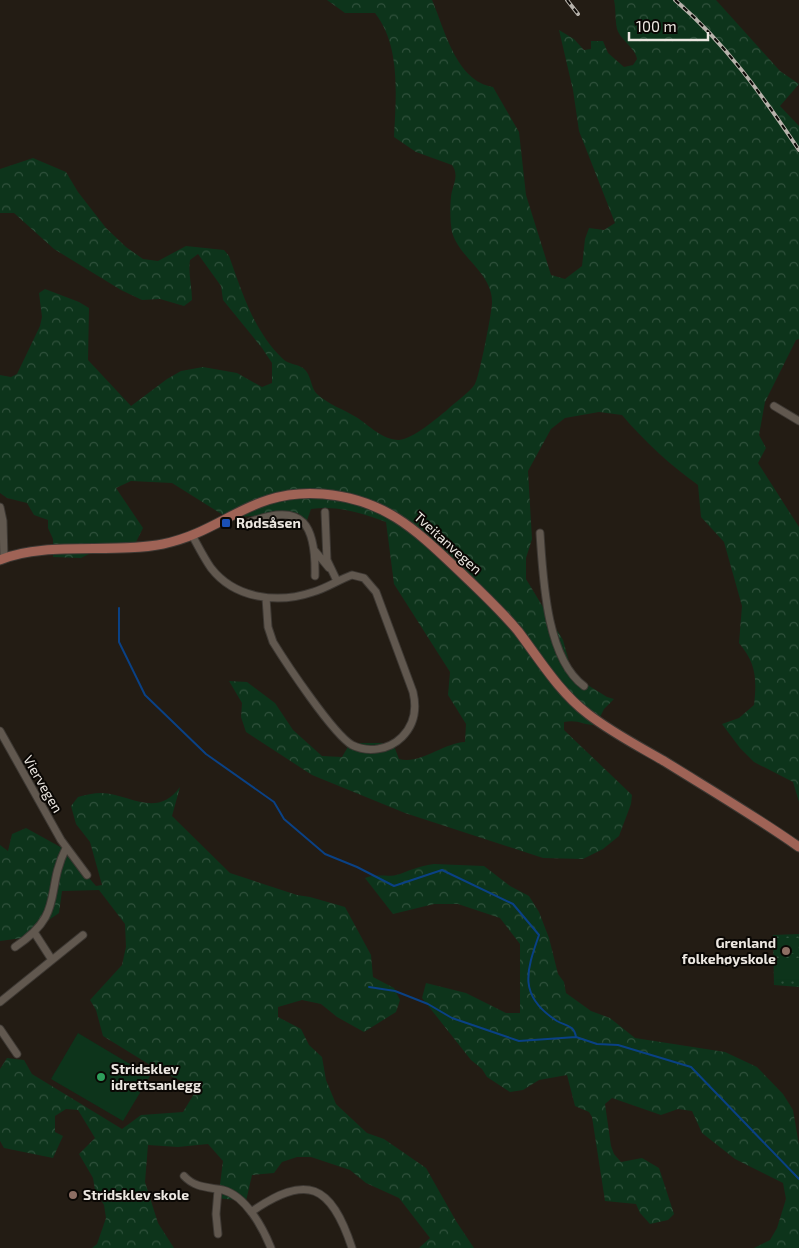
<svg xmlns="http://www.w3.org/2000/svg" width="799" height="1248" font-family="'Exo 2',sans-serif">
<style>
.forest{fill:url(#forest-crowns)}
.park{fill:url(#park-dots)}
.pitch{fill:#0d341b}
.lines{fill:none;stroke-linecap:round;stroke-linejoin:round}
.stream{stroke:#0a4185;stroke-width:2}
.minor-casing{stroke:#3d3833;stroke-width:9}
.major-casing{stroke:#3d3833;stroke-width:11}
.minor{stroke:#61584f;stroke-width:7}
.major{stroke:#9f6356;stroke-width:9}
.rail-casing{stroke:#b7b2ab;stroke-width:4}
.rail{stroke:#0a0704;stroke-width:2;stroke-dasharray:5.5;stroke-linecap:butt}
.transit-dot{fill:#1a4fb4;stroke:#0a0704;stroke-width:2}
.education-dot{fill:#8d6e63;stroke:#0a0704;stroke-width:2}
.leisure-dot{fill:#2e9e5b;stroke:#0a0704;stroke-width:2}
.labels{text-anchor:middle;stroke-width:4;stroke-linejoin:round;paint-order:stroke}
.poi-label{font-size:14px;font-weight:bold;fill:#ece7e1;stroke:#0a0704;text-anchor:start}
.street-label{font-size:14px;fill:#ece7e1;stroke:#0a0704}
</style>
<defs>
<pattern id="forest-crowns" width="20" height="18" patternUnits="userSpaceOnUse" patternTransform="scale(1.25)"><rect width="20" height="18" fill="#0d341b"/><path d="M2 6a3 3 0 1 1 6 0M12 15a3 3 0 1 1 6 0" fill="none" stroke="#30513c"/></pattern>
<pattern id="park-dots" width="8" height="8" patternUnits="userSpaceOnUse" patternTransform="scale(1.25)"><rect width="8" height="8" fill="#0d341b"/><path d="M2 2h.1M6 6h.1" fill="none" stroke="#30513c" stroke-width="1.8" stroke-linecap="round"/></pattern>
</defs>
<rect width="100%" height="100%" fill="#231c14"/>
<path class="forest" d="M 327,0 L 432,0 C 445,30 456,81 493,87 L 519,132 L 526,195 L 551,275 L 565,279 L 582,266 L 585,239 L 589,228 L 604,230 L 615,223 L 579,131 L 573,90 L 559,30 L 574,39 L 584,50 L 591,49 L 591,41 L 603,41 L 608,53 L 624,67 L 633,65 L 637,59 C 635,47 621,41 617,29 C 615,20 616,9 614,0 L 716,0 L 780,71 L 799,84 L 780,106 L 799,126 L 799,339 L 796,340 L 765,402 L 759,435 L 766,448 L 758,463 L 799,527 L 799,802 L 793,782 L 754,762 L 740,748 L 722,724 L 739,718 L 754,705 C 757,679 756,663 739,643 L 742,606 L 724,542 L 701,517 L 698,485 C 670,465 644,441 622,415 L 599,412 L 565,418 L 551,429 L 528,471 L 532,539 L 526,558 L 526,579 L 563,640 L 571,669 L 578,679 L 607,697 L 614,699 L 604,709 L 596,725 C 583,725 578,719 564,722 L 564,730 L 632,795 L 631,804 L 619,836 L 603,849 L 583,859 L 543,858 L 405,813 L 312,775 L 246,732 L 241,717 L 242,703 L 229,681 L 247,682 L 275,703 L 293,730 L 322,756 L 342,757 L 349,745 L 354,743 L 385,743 L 394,746 L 399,759 C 420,765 443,743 465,742 L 466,724 L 448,695 L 450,672 L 394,584 L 386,522 C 362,513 337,505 311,509 L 305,526 L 298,513 L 238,517 L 223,515 L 172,483 L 131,481 L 116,488 L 143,528 L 136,542 L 123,546 L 107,545 L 81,558 L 53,557 L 53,539 L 48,528 L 48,520 L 34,515 L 27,503 L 7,498 L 0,493 L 0,375 L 11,377 L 17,374 L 40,326 L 42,317 L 39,293 L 45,289 L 79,302 L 89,308 L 88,360 L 131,406 L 167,379 L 181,371 L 203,367 L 237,373 L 262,387 L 272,383 L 272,363 L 262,348 L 223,300 L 221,286 L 198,254 L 190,260 C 188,274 192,286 192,300 L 184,306 L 160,299 L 142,300 L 121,290 L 54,249 L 14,213 L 0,213 L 0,169 L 33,158 L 66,172 L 78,192 L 106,228 L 126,247 L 143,259 L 158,261 L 186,246 L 224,250 L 229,256 C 242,292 254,332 283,359 C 288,364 297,364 303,368 C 312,375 310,387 317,394 C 329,405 343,409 356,417 C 369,425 382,440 399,440 C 413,439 437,418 447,410 C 455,402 468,394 475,384 C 479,379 492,312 492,303 C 493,273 459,258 452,232 C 450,222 450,207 451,197 C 452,186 460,176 452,165 L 416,152 L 394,137 C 396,97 401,46 375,13 L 345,13 Z
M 180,787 L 172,816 L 230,873 L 297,895 L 310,897 L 345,907 L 371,955 L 373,977 L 394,988 L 400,1000 L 396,1012 L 364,1032 L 337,1017 L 321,1004 L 302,1000 L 278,1007 L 278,1017 L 301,1029 L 309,1045 L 322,1057 L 326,1080 L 336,1104 L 367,1133 L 384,1139 L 426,1168 L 456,1221 L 474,1248 L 419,1248 L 430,1238 L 399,1198 L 366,1183 L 350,1170 L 311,1157 L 297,1157 L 282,1162 L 274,1173 L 252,1175 L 246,1201 L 216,1198 L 220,1185 L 223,1161 L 208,1144 L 178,1147 L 148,1145 L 145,1182 L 158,1223 L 174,1248 L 92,1248 L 97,1244 L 106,1218 L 104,1205 L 95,1190 L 93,1178 L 79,1154 L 95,1138 L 78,1110 L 66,1109 L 55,1116 L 55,1132 L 63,1136 L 53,1158 L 4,1148 L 0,1141 L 0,1069 L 7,1058 L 24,1060 L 32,1074 L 122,1129 L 141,1115 L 183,1112 L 197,1089 L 155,1068 L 103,1036 L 96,1010 L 90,1000 L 122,965 L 126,947 L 125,924 L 99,890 L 62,891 L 59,913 L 22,938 L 0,941 L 0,845 L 8,851 L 12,834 L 26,828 L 64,849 L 96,886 L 102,885 L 90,842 L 76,824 L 71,806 L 78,797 C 85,795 94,793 101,793 C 130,794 157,819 180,787 Z
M 434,864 L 484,866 L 510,886 L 529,896 L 539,912 L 549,938 L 558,974 L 564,982 L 566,993 L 591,1011 L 610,1018 L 635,1038 L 725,1052 L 757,1067 L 783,1094 L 793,1110 L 799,1145 L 799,1248 L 754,1248 L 770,1240 L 777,1228 L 786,1199 L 783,1183 L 735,1159 L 702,1133 L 692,1111 L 678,1109 L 661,1115 L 612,1098 L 605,1104 L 611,1146 L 614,1154 L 621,1162 L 642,1158 L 659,1168 L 674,1214 L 668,1220 L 650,1224 L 640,1213 L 636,1204 L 605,1201 L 592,1117 L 589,1112 L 575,1106 L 567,1075 L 539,1080 L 523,1090 L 510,1092 L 487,1077 L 482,1069 L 471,1060 L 422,998 L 426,983 L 466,993 L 506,1013 L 520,1013 L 520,944 L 500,918 L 458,904 L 434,904 L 393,914 L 365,878 C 377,873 389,878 400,874 C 413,869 420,866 434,864 Z"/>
<path class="park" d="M 799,934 L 799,987 L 774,985 L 773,935 Z"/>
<path class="pitch" d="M 776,938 L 798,938 L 799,953 L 776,953 Z
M 775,958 L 799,958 L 799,980 L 775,979 Z
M 78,1033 L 150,1076 L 123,1121 L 51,1079 Z"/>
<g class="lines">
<path class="stream" d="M 119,608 L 119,642 L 145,695 L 206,754 L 274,802 L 284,819 L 325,854 L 357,867 L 394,886 L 442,870 L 513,904 L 539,935 C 526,972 518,996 557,1021 C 566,1026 574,1025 576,1037
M 369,987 L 395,991 L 428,1004 L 452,1018 L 519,1041 L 576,1037 L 597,1044 L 618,1045 L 691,1067 L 799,1179"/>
<g class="minor-casing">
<path id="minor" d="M 774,406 L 799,421
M 0,507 L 3,521 L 4,558
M 325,512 L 327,560 L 337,581
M 250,522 C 304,501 316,526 315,576
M 540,533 C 543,577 546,658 584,686
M 192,535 C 198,546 204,558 211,568 C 235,599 278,604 313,592 C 327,588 338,580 352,575 L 364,578 L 376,592 L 413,692 C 417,709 415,724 402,737 C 389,750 368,753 352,745 C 333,734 286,663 273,642 L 268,627 L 266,598
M 315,551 L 329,568
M 0,731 L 61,840 L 87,875
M 34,932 L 52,960
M 15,947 C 66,913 44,892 66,848
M 0,1002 L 83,935
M 0,1029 L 17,1054
M 184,1176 C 195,1188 208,1187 223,1190 C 246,1196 263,1228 271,1248
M 218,1190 L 216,1214 L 218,1234
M 251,1212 C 307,1173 331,1184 352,1248"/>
</g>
<g class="major-casing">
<path id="major" d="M 0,560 C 43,541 114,554 163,544 C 225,531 251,488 323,494 C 383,499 414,528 455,567 C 477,588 499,608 518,631 C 540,660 559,692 588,714 C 611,732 638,746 664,761 C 709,789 755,816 799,847"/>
</g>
<use href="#minor" class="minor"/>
<use href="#major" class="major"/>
<g class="rail-casing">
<path id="rail" d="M 567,0 L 578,14
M 675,0 C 725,43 763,96 799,150"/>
</g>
<use href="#rail" class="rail"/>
</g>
<rect class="transit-dot" x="221" y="518" width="10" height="10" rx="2.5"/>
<g class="education-dot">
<circle cx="786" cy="951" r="5"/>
<circle cx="73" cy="1195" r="5"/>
</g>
<circle class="leisure-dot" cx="101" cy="1077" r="5"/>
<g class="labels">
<g class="poi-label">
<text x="236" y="528">Rødsåsen</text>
<text x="776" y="948" text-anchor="end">Grenland<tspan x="776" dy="16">folkehøyskole</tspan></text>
<text x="111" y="1074">Stridsklev<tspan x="111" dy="16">idrettsanlegg</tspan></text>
<text x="83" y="1200">Stridsklev skole</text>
</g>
<g class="street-label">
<text transform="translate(448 543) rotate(42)" y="5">Tveitanvegen</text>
<text transform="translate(43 784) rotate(60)" y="5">Viervegen</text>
</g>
</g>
<path d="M629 32v8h79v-8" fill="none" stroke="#ece7e1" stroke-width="2.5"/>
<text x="636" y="32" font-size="15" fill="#ece7e1" stroke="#0a0704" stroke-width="4" paint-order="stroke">100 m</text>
</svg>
